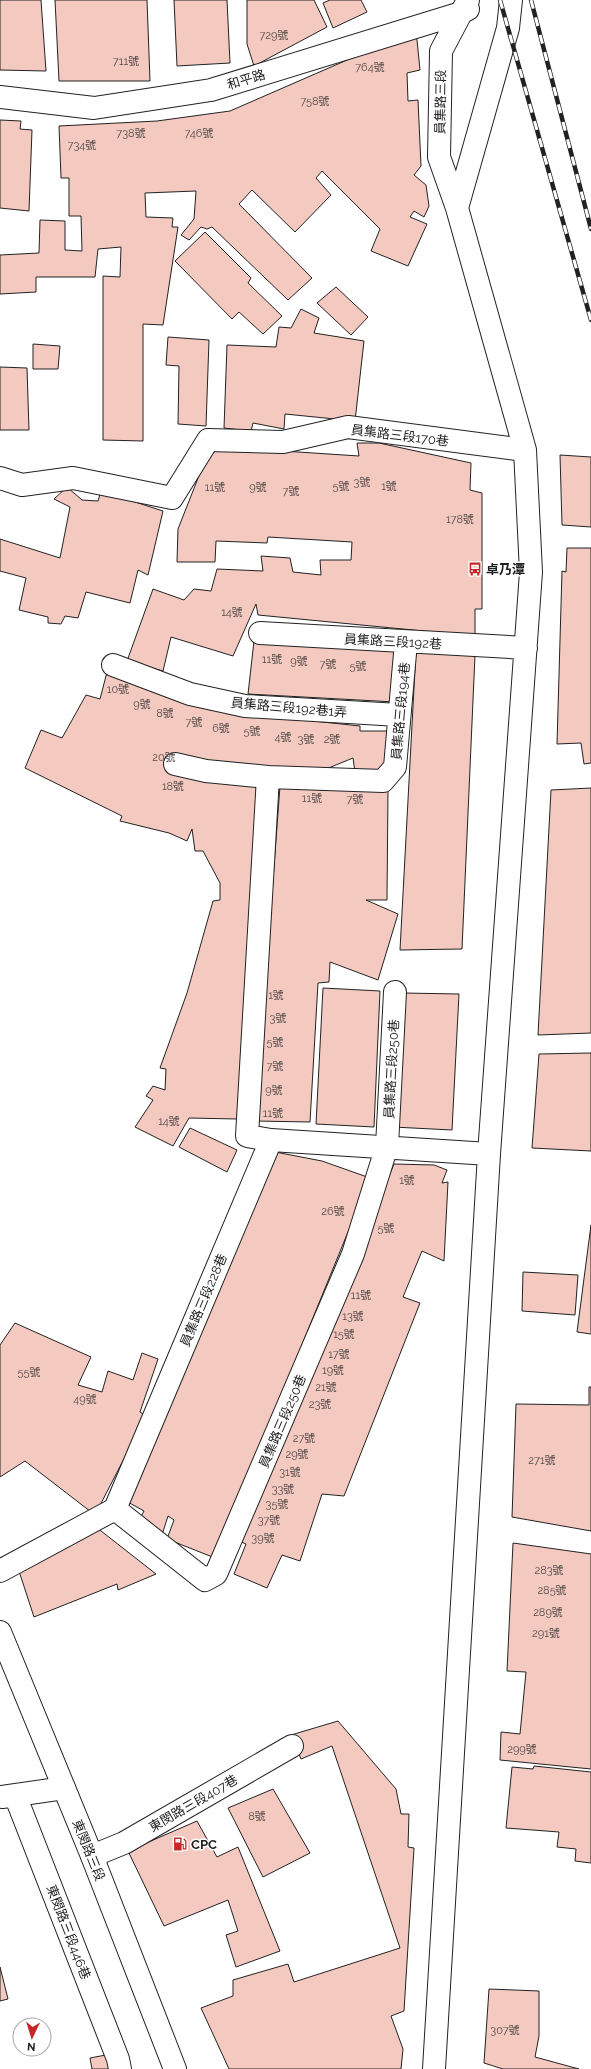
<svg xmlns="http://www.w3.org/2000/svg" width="591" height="2069" font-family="Raleway,'Noto Sans TC',sans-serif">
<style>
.building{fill:#f3c9c0;stroke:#222}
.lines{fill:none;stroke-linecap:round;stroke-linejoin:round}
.minor-casing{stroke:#222;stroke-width:24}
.major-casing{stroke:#222;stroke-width:24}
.minor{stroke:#fff;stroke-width:22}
.major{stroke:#fff;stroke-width:22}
.rail-casing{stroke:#222;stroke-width:4.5}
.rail{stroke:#fff;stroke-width:3;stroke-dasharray:9;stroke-linecap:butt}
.labels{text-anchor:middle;stroke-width:3;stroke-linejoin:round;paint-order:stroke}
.number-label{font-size:11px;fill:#564c4a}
.street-label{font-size:13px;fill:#222;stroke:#fff}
.poi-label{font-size:13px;font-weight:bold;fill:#222;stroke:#fff;text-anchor:start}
</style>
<rect width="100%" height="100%" fill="#fff"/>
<path class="building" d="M 0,0 L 41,0 L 46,71 L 0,70 Z
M 55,0 L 147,0 L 150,81 L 59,81 Z
M 174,0 L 227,0 L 230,63 L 177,66 Z
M 247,0 L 314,0 L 327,27 L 254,66 L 247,44 Z
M 330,0 L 361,0 L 367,12 L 333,28 L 323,3 Z
M 416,30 L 420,70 L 407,73 L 408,101 L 418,100 L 421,166 L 414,175 L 426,185 L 429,206 L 424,217 L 414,211 L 410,217 L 427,224 L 408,266 L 371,251 L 380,229 L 322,171 L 316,178 L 331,195 L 295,232 L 252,190 L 239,204 L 312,278 L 288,300 L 212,227 L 207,229 L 201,227 L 189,240 L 181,235 L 194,219 L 196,191 L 145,193 L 146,217 L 173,218 L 172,227 L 178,227 L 163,325 L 143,324 L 143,441 L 103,440 L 103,276 L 120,277 L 121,247 L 98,249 L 95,277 L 36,277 L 36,292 L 0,294 L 0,255 L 39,253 L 40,220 L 65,221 L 65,250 L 82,251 L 81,216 L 69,216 L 69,178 L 61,178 L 59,126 L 157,121 L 230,111 Z
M 0,120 L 21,121 L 20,129 L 32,130 L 29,211 L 0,208 Z
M 205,232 L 251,278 L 248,283 L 282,316 L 263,334 L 239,312 L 232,319 L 175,261 Z
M 336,287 L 368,317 L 351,335 L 317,303 Z
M 301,309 L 319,318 L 314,333 L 364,341 L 355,421 L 285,414 L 284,429 L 253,423 L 251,431 L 224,428 L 227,345 L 276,347 L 279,327 L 291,328 Z
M 168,337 L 209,340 L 206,426 L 178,424 L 179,366 L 166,365 Z
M 33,344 L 60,346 L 58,369 L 33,369 Z
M 0,367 L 27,368 L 29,430 L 0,430 Z
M 357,443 L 379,443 L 471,463 L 470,490 L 482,493 L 482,609 L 475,609 L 475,636 L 258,615 L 256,604 L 233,656 L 171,637 L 163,671 L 127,661 L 153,589 L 184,600 L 194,589 L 211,591 L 217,569 L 263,571 L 261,556 L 290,558 L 293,572 L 321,575 L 320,560 L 351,560 L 352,542 L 268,537 L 267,543 L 216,541 L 215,562 L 177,562 L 178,529 L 204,463 L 213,453 L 222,447 L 359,456 Z
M 560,455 L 591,457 L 591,527 L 562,525 Z
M 67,487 L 82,500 L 98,501 L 101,491 L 163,511 L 148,575 L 138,570 L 130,603 L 86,592 L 78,618 L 65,616 L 61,624 L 48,623 L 48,617 L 19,610 L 26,578 L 0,571 L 0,539 L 60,558 L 70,507 L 54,499 Z
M 567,548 L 591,548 L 591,763 L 584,764 L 581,743 L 557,744 L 562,571 L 566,572 Z
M 254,641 L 400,649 L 395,702 L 248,694 Z
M 416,650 L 475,655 L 462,949 L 400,950 Z
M 107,672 L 210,710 L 360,726 L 360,731 L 388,731 L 387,764 L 378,773 L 355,772 L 353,758 L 326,769 L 205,765 L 252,783 L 259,792 L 237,1119 L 189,1118 L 173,1146 L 135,1127 L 153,1100 L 146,1096 L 153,1086 L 165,1090 L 166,1069 L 160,1068 L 187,993 L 213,901 L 220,900 L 220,883 L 203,851 L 195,851 L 192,829 L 187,841 L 169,833 L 120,821 L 122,816 L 25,768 L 41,730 L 62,738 L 86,695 L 100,699 Z
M 280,786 L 388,789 L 387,900 L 366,900 L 398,914 L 378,980 L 330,962 L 329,982 L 318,983 L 310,1122 L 255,1121 Z
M 591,788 L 591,1033 L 538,1035 L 551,790 Z
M 323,988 L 380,991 L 374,1127 L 316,1124 Z
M 403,993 L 459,994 L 452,1130 L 393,1127 Z
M 591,1053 L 591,1151 L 532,1148 L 539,1054 Z
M 190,1128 L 237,1150 L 227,1172 L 179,1147 Z
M 270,1151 L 322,1161 L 370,1178 L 215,1558 L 167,1539 L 174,1520 L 168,1516 L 162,1535 L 138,1522 L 144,1511 L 126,1501 Z
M 394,1164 L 434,1165 L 447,1170 L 442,1183 L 448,1182 L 444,1261 L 422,1251 L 403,1297 L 420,1303 L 344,1496 L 322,1494 L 300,1561 L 282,1555 L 267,1588 L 234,1574 L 246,1544 L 239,1541 Z
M 591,1225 L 591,1334 L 577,1332 Z
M 523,1272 L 578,1275 L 575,1315 L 522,1311 Z
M 15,1323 L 91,1357 L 78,1385 L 102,1392 L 108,1371 L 133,1380 L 142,1353 L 158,1359 L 140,1412 L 146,1416 L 95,1515 L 25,1461 L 0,1477 L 0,1345 Z
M 589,1387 L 591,1387 L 591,1531 L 512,1517 L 516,1404 L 589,1405 Z
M 96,1527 L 156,1574 L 118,1590 L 117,1584 L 34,1617 L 17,1565 Z
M 513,1543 L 591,1554 L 591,1769 L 500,1760 L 501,1732 L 520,1734 L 526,1672 L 507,1671 Z
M 338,1721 L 396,1789 L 401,1814 L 409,1814 L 408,1847 L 414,1848 L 404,2011 L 391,2016 L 403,2049 L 401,2069 L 229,2069 L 201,2008 L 233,1996 L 233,1980 L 288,1964 L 294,1982 L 400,1948 L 332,1746 L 301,1759 L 291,1735 Z
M 534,1766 L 591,1772 L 591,1863 L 575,1861 L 576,1849 L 557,1847 L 559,1832 L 506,1828 L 512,1767 L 533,1769 Z
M 273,1789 L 310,1853 L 263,1877 L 228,1808 Z
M 197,1821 L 217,1857 L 238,1847 L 280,1951 L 236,1967 L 226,1935 L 238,1931 L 228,1900 L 164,1926 L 128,1851 Z
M 0,1967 L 8,1999 L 0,2001 Z
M 489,1989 L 539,1991 L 539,2036 L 535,2057 L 579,2069 L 503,2069 L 484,2063 Z
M 111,2054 L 114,2069 L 92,2069 L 90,2058 Z"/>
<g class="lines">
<g class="minor-casing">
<path id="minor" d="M 0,97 L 94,108 L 211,90 L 461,13 L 468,9
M 457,208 L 508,28 L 511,0
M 0,478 L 22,485 L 73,478 L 172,498 L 208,440 L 283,442 L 348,427 L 525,450
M 260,633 L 526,648
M 113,665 L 190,694 L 245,706 L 399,715
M 175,764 L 206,771 L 268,777
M 271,1140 L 489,1154
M 115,1509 L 205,1580 L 216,1574 L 353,1254 L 387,1146 L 395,992
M 0,1571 L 115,1509 L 271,1140 L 247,1136 L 268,777 L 383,781 L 395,767 L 406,642
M 15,1795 L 118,2059 L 120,2069
M 2,1797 L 64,1788
M 92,1856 L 124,1843 L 292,1746
M 434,2069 L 489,1154 L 531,572 L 525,450 L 457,208 L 439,157 L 441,51 L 468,0"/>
</g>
<g class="major-casing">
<path id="major" d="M 0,1632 L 92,1856 L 175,2069"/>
</g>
<use href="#minor" class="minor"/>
<use href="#major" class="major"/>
<g class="rail-casing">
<path id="rail" d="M 500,0 L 591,320
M 531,0 L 591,229"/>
</g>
<use href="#rail" class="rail"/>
</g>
<defs>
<g id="bus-bare" transform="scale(1.08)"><path d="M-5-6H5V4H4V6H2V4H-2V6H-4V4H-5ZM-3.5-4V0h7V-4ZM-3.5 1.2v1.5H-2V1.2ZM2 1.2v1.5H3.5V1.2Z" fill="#c62828" stroke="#fff" stroke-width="2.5" paint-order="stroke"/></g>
<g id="fuel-bare" transform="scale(1.08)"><path d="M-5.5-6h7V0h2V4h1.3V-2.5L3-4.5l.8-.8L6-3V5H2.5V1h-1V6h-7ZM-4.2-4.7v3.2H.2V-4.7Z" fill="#c62828" stroke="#fff" stroke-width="2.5" paint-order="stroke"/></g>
</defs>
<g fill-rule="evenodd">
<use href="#bus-bare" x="475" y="569"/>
<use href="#fuel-bare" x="180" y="1844"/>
</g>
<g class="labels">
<g class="number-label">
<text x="274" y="39">729號</text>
<text x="126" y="65">711號</text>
<text x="370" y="71">764號</text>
<text x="315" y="105">758號</text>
<text x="131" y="137">738號</text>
<text x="199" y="137">746號</text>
<text x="82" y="149">734號</text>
<text x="362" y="486">3號</text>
<text x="341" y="490">5號</text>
<text x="389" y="490">1號</text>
<text x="215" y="491">11號</text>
<text x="258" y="491">9號</text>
<text x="291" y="495">7號</text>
<text x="460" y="523">178號</text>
<text x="232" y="616">14號</text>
<text x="272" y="663">11號</text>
<text x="299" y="665">9號</text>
<text x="328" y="668">7號</text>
<text x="358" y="670">5號</text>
<text x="118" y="693">10號</text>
<text x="142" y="708">9號</text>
<text x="165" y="717">8號</text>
<text x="194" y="726">7號</text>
<text x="221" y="732">6號</text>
<text x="252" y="735">5號</text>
<text x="283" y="741">4號</text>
<text x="306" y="743">3號</text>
<text x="332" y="743">2號</text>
<text x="164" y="761">20號</text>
<text x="173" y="790">18號</text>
<text x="312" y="802">11號</text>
<text x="355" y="803">7號</text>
<text x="276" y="999">1號</text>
<text x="278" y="1022">3號</text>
<text x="275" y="1046">5號</text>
<text x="275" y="1070">7號</text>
<text x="274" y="1094">9號</text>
<text x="273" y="1117">11號</text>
<text x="169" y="1125">14號</text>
<text x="407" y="1184">1號</text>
<text x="333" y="1215">26號</text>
<text x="386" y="1232">5號</text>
<text x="361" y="1299">11號</text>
<text x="353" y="1320">13號</text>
<text x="344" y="1338">15號</text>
<text x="339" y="1358">17號</text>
<text x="333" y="1374">19號</text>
<text x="29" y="1376">55號</text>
<text x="326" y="1391">21號</text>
<text x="85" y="1403">49號</text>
<text x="320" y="1408">23號</text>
<text x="304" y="1442">27號</text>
<text x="297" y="1458">29號</text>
<text x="542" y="1464">271號</text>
<text x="290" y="1476">31號</text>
<text x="283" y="1493">33號</text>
<text x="277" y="1508">35號</text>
<text x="269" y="1524">37號</text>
<text x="263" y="1542">39號</text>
<text x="549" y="1574">283號</text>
<text x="552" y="1594">285號</text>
<text x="548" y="1616">289號</text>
<text x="546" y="1637">291號</text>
<text x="522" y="1753">299號</text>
<text x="257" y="1820">8號</text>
<text x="505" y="2034">307號</text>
</g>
<g class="street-label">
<text transform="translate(246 79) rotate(-17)" y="5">和平路</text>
<text transform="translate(440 102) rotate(-89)" y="5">員集路三段</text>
<text transform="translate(400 435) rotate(7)" y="5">員集路三段170巷</text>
<text transform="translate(393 641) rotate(3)" y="5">員集路三段192巷</text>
<text transform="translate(289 707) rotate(5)" y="5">員集路三段192巷1弄</text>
<text transform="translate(400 711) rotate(-85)" y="5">員集路三段194巷</text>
<text transform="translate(391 1069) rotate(-87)" y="5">員集路三段250巷</text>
<text transform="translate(203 1300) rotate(-67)" y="5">員集路三段228巷</text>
<text transform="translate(282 1421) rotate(-67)" y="5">員集路三段250巷</text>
<text transform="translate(193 1803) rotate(-30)" y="5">東閔路三段407巷</text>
<text transform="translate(89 1850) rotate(68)" y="5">東閔路三段</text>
<text transform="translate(69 1932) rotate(69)" y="5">東閔路三段446巷</text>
</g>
<g class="poi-label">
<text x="486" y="574">卓乃潭</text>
<text x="191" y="1849">CPC</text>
</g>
</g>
<g transform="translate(32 2037) rotate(184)"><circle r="19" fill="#ffffff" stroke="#a7a7a7"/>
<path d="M0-3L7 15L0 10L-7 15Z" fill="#c62828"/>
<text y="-6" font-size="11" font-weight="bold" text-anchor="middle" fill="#222222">N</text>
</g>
</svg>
